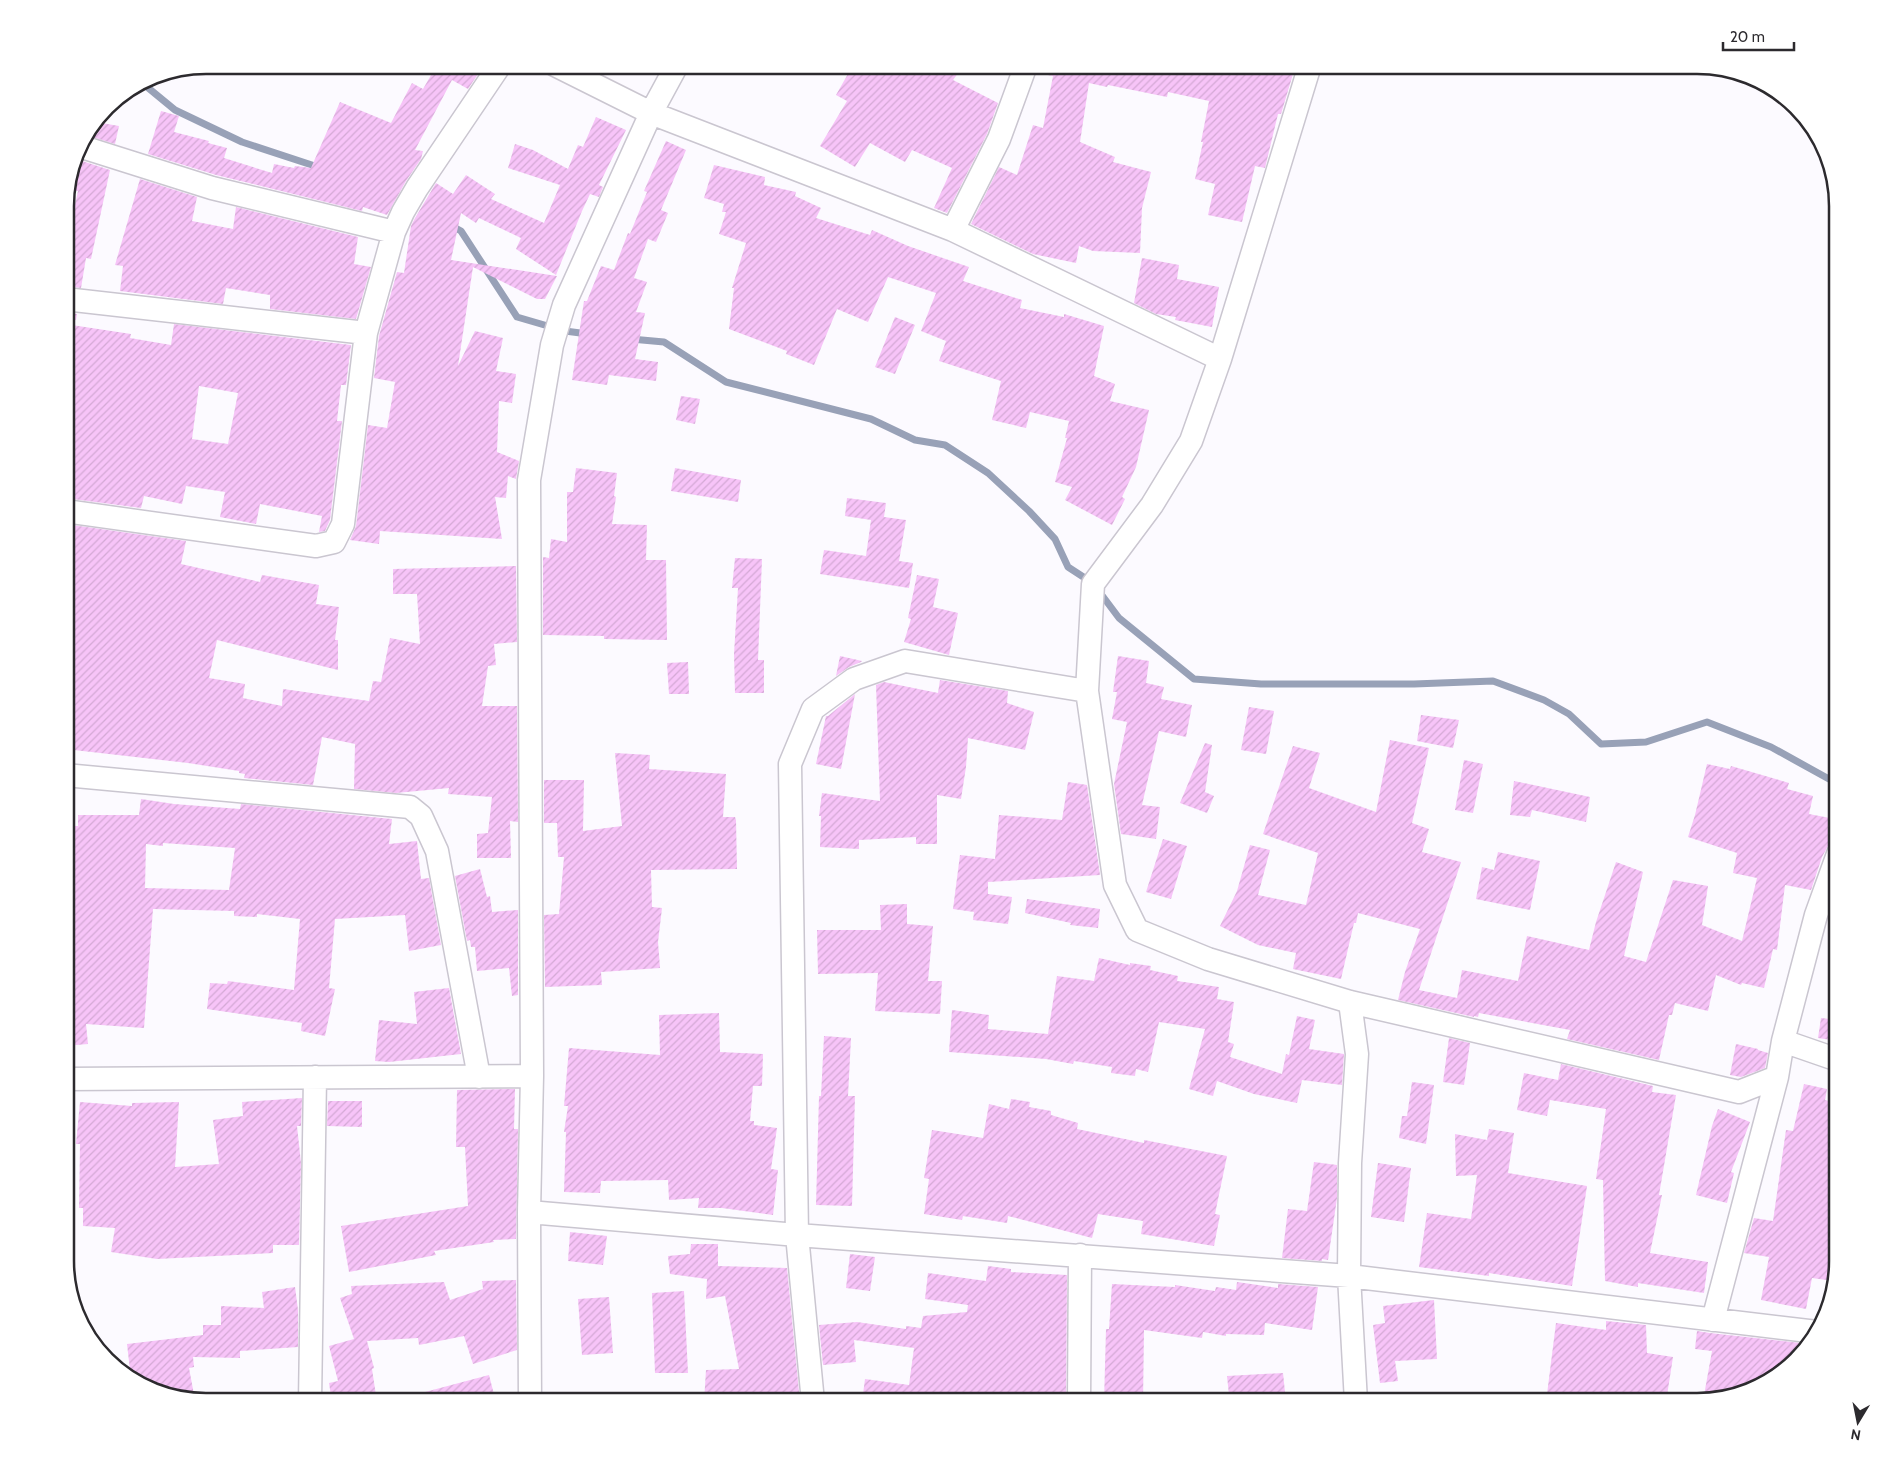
<svg xmlns="http://www.w3.org/2000/svg" width="1903" height="1467" font-family="Cabin,sans-serif">
<style>
.lines{fill:none;stroke-linecap:round;stroke-linejoin:round}
.stream{stroke:#98a1b7;stroke-width:7}
.building{fill:url(#building-hatch);fill-rule:evenodd}
.street-casing{stroke:#cac6d0;stroke-width:25}
.street{stroke:#fff;stroke-width:22}
.rim{fill:none;stroke:#2c2a2e;stroke-width:2.5}
</style>
<defs>
<pattern id="building-hatch" width="6" height="6" patternUnits="userSpaceOnUse" patternTransform="scale(1.25)"><rect width="6" height="6" fill="#f7c4f8"/><path d="M-1 1l2-2M0 6l6-6M5 7l2-2" fill="none" stroke="#d4a9d5"/></pattern>
</defs>
<rect width="100%" height="100%" fill="#fcfaff"/>
<g class="lines">
<path class="stream" d="M 141,82 L 175,110 L 242,142 L 321,168
M 450,225 L 461,231 L 517,317 L 565,331 L 588,334
M 631,339 L 664,342 L 726,382 L 871,419 L 915,440 L 945,445 L 988,473 L 1029,511 L 1055,539 L 1068,567 L 1091,582
M 1098,590 L 1119,618 L 1194,679 L 1261,684 L 1414,684 L 1493,681 L 1544,700 L 1569,714 L 1601,744 L 1646,742 L 1707,722 L 1771,747 L 1838,784"/>
</g>
<path class="building" d="M 426,65 L 484,65 L 468,89 L 452,80 L 415,150 L 423,151 L 421,159 L 406,181 L 387,215 L 363,207 L 362,211 L 216,175 L 148,154 L 161,111 L 179,116 L 174,132 L 209,141 L 208,143 L 227,148 L 224,158 L 272,173 L 274,164 L 294,168 L 295,166 L 311,168 L 340,102 L 391,123 L 412,83 L 423,89 L 434,70 Z
M 853,65 L 964,65 L 953,80 L 998,103 L 987,134 L 947,213 L 934,208 L 952,168 L 912,150 L 905,162 L 870,143 L 855,167 L 820,146 L 847,101 L 836,95 Z
M 1043,65 L 1224,65 L 1257,71 L 1257,67 L 1293,74 L 1281,114 L 1278,114 L 1265,168 L 1255,166 L 1242,222 L 1208,215 L 1215,184 L 1195,179 L 1203,142 L 1201,142 L 1209,101 L 1168,92 L 1167,97 L 1108,85 L 1107,87 L 1089,83 L 1080,142 L 1115,157 L 1113,162 L 1151,172 L 1142,208 L 1140,253 L 1093,251 L 1079,246 L 1076,263 L 1033,254 L 971,224 L 999,167 L 1017,175 L 1033,125 L 1043,128 L 1053,76 L 1042,74 Z
M 596,117 L 626,130 L 599,185 L 603,187 L 599,197 L 590,194 L 582,211 L 556,275 L 516,249 L 521,238 L 479,218 L 476,223 L 461,213 L 451,260 L 557,276 L 545,299 L 537,299 L 473,267 L 458,366 L 475,331 L 503,338 L 496,371 L 516,374 L 512,403 L 499,401 L 497,452 L 519,461 L 516,479 L 508,476 L 506,498 L 495,497 L 502,539 L 380,531 L 379,544 L 350,540 L 356,526 L 368,425 L 387,428 L 395,382 L 374,378 L 379,336 L 397,272 L 404,273 L 411,226 L 415,218 L 436,183 L 453,194 L 466,175 L 495,194 L 491,199 L 544,223 L 560,185 L 508,168 L 515,144 L 533,150 L 568,169 L 578,145 L 583,147 Z
M 96,122 L 119,126 L 115,144 L 86,135 Z
M 666,141 L 686,150 L 661,210 L 668,213 L 656,242 L 648,239 L 634,278 L 647,282 L 636,312 L 645,313 L 635,359 L 658,362 L 656,381 L 609,375 L 607,385 L 572,380 L 584,301 L 587,301 L 601,266 L 614,270 L 628,233 L 630,234 L 647,192 L 644,191 Z
M 79,160 L 110,170 L 91,259 L 86,258 L 81,288 L 65,286 L 65,268 L 73,223 L 71,223 L 78,191 L 74,191 Z
M 714,165 L 765,177 L 764,185 L 796,192 L 795,196 L 821,208 L 816,218 L 870,235 L 872,230 L 908,246 L 969,267 L 963,281 L 1022,300 L 1020,308 L 1064,317 L 1064,314 L 1104,326 L 1094,376 L 1115,384 L 1110,401 L 1149,410 L 1136,467 L 1122,497 L 1125,499 L 1112,525 L 1065,500 L 1072,487 L 1055,482 L 1067,438 L 1065,438 L 1069,421 L 1030,412 L 1026,428 L 992,420 L 1001,381 L 939,361 L 946,341 L 921,331 L 936,293 L 888,277 L 868,322 L 837,309 L 814,365 L 786,354 L 787,351 L 729,329 L 734,288 L 732,288 L 746,243 L 719,234 L 726,212 L 722,212 L 724,204 L 704,198 Z
M 140,179 L 197,197 L 192,221 L 233,229 L 236,207 L 358,237 L 354,264 L 371,267 L 356,319 L 270,309 L 270,295 L 226,288 L 223,304 L 120,291 L 123,266 L 115,265 Z
M 1142,258 L 1179,265 L 1177,279 L 1219,287 L 1212,327 L 1175,320 L 1176,317 L 1156,314 L 1134,303 Z
M 65,312 L 77,314 L 76,320 L 65,319 Z
M 895,317 L 915,325 L 895,374 L 875,367 Z
M 65,324 L 131,334 L 130,338 L 171,345 L 174,324 L 351,345 L 346,385 L 341,385 L 337,421 L 342,421 L 330,520 L 325,531 L 319,532 L 322,516 L 260,504 L 256,524 L 220,517 L 225,492 L 186,486 L 182,504 L 144,496 L 141,508 L 65,498 ZM 199,386 L 238,393 L 228,444 L 192,439 Z
M 681,396 L 700,399 L 695,424 L 676,420 Z
M 576,468 L 617,473 L 614,496 L 616,497 L 612,524 L 647,525 L 646,560 L 666,560 L 667,640 L 604,639 L 604,636 L 543,635 L 543,557 L 549,558 L 551,539 L 567,542 L 567,492 L 573,492 Z
M 675,468 L 741,480 L 738,502 L 671,491 Z
M 847,498 L 886,503 L 884,517 L 906,520 L 899,561 L 913,563 L 909,588 L 820,574 L 824,550 L 866,556 L 871,520 L 845,516 Z
M 65,524 L 186,541 L 181,564 L 260,582 L 262,575 L 319,585 L 316,604 L 339,607 L 335,640 L 338,640 L 338,670 L 217,640 L 209,678 L 245,684 L 243,698 L 282,706 L 283,689 L 369,701 L 373,681 L 381,682 L 390,638 L 420,644 L 417,594 L 393,594 L 393,569 L 516,566 L 517,642 L 494,644 L 496,665 L 488,666 L 482,706 L 517,706 L 518,822 L 510,821 L 511,858 L 477,858 L 477,834 L 488,833 L 492,797 L 448,794 L 449,788 L 396,793 L 354,789 L 355,744 L 322,737 L 313,785 L 244,778 L 245,774 L 239,773 L 239,771 L 188,763 L 65,749 L 65,596 L 70,561 L 65,560 Z
M 735,558 L 762,559 L 758,660 L 764,660 L 764,693 L 735,693 L 734,654 L 738,588 L 732,588 Z
M 917,575 L 939,579 L 933,607 L 958,613 L 949,655 L 904,642 L 911,619 L 908,618 Z
M 840,656 L 862,661 L 861,662 L 849,667 L 836,676 Z
M 1118,656 L 1149,661 L 1146,683 L 1164,687 L 1161,699 L 1192,705 L 1186,737 L 1159,731 L 1142,805 L 1160,807 L 1156,839 L 1121,834 L 1114,784 L 1127,722 L 1112,719 L 1117,692 L 1113,692 Z
M 688,662 L 689,694 L 669,694 L 667,663 Z
M 940,680 L 1008,691 L 1007,703 L 1034,712 L 1025,750 L 968,738 L 966,767 L 961,799 L 937,795 L 937,844 L 916,844 L 916,837 L 859,840 L 859,849 L 820,847 L 821,816 L 819,816 L 822,793 L 880,801 L 876,685 L 884,682 L 938,693 Z
M 855,694 L 841,769 L 816,764 L 826,716 L 828,716 Z
M 1249,707 L 1274,711 L 1266,754 L 1241,750 Z
M 1421,715 L 1459,720 L 1453,748 L 1417,741 Z
M 1390,740 L 1429,748 L 1412,823 L 1429,829 L 1422,852 L 1461,862 L 1419,990 L 1457,998 L 1462,970 L 1518,981 L 1527,936 L 1589,950 L 1596,922 L 1616,862 L 1643,872 L 1624,956 L 1646,962 L 1673,880 L 1708,886 L 1702,925 L 1742,941 L 1757,878 L 1733,873 L 1737,853 L 1688,837 L 1695,815 L 1707,764 L 1730,769 L 1731,766 L 1789,783 L 1787,789 L 1813,796 L 1809,814 L 1835,819 L 1829,844 L 1822,857 L 1811,890 L 1785,885 L 1777,950 L 1773,949 L 1764,988 L 1742,983 L 1741,985 L 1716,975 L 1708,1011 L 1675,1003 L 1672,1015 L 1669,1015 L 1659,1060 L 1567,1039 L 1570,1030 L 1479,1013 L 1478,1017 L 1474,1016 L 1474,1017 L 1398,1000 L 1405,972 L 1420,929 L 1358,913 L 1356,923 L 1354,923 L 1341,979 L 1293,969 L 1296,953 L 1258,945 L 1220,926 L 1237,891 L 1250,845 L 1270,850 L 1258,895 L 1306,905 L 1318,853 L 1263,834 L 1293,746 L 1320,753 L 1309,788 L 1376,812 Z
M 1205,743 L 1212,745 L 1205,792 L 1214,796 L 1207,813 L 1180,803 Z
M 615,753 L 650,755 L 649,769 L 726,774 L 723,817 L 735,817 L 736,820 L 737,869 L 651,870 L 652,907 L 662,908 L 658,942 L 660,968 L 601,972 L 602,985 L 545,987 L 544,915 L 559,914 L 564,857 L 558,857 L 557,823 L 544,823 L 544,780 L 584,780 L 583,831 L 622,826 Z
M 1464,760 L 1483,764 L 1473,813 L 1455,810 Z
M 1514,781 L 1590,797 L 1586,822 L 1532,810 L 1530,817 L 1510,815 Z
M 1068,782 L 1087,785 L 1100,875 L 988,882 L 988,894 L 1012,897 L 1008,924 L 973,920 L 974,912 L 953,909 L 960,855 L 995,859 L 999,815 L 1062,820 Z
M 141,799 L 174,804 L 240,809 L 241,804 L 392,819 L 389,844 L 417,841 L 421,879 L 429,878 L 441,945 L 409,951 L 405,915 L 335,919 L 329,988 L 335,989 L 325,1036 L 301,1031 L 302,1023 L 207,1009 L 210,983 L 227,984 L 228,981 L 294,990 L 300,919 L 257,914 L 257,917 L 234,916 L 234,911 L 153,909 L 144,1028 L 86,1024 L 88,1044 L 65,1046 L 65,1001 L 68,1001 L 65,957 L 65,826 L 78,826 L 78,815 L 139,815 ZM 163,843 L 235,848 L 229,890 L 145,888 L 146,844 L 163,846 Z
M 1163,839 L 1187,846 L 1171,899 L 1146,892 Z
M 1498,852 L 1540,861 L 1530,910 L 1476,899 L 1482,867 L 1494,870 Z
M 480,869 L 487,897 L 490,896 L 492,912 L 518,910 L 518,995 L 512,996 L 509,968 L 477,971 L 475,947 L 471,947 L 470,940 L 467,941 L 455,876 Z
M 1027,899 L 1100,909 L 1098,928 L 1070,925 L 1071,923 L 1025,913 Z
M 907,904 L 907,924 L 933,926 L 928,981 L 942,981 L 940,1014 L 875,1011 L 878,973 L 818,974 L 817,930 L 881,930 L 880,905 Z
M 1099,958 L 1130,965 L 1130,963 L 1151,966 L 1150,970 L 1178,976 L 1177,981 L 1219,987 L 1217,999 L 1234,1002 L 1228,1042 L 1234,1044 L 1230,1057 L 1282,1074 L 1286,1054 L 1289,1055 L 1297,1016 L 1315,1020 L 1309,1049 L 1344,1054 L 1342,1085 L 1302,1080 L 1297,1103 L 1254,1094 L 1217,1081 L 1213,1096 L 1189,1089 L 1205,1029 L 1159,1022 L 1148,1072 L 1136,1069 L 1135,1076 L 1111,1073 L 1112,1067 L 1074,1061 L 1073,1064 L 1046,1059 L 949,1052 L 952,1010 L 989,1015 L 988,1029 L 1048,1034 L 1057,976 L 1094,981 Z
M 449,988 L 461,1054 L 389,1062 L 375,1061 L 379,1020 L 417,1024 L 414,992 Z
M 719,1013 L 720,1052 L 763,1054 L 762,1086 L 753,1086 L 750,1121 L 754,1121 L 754,1125 L 777,1128 L 771,1169 L 778,1170 L 773,1215 L 722,1208 L 698,1208 L 699,1198 L 669,1200 L 668,1180 L 601,1181 L 600,1193 L 564,1192 L 566,1132 L 564,1132 L 568,1106 L 564,1106 L 569,1048 L 660,1055 L 659,1015 Z
M 1821,1018 L 1838,1020 L 1838,1041 L 1818,1038 Z
M 824,1036 L 851,1038 L 848,1096 L 855,1096 L 852,1206 L 816,1205 L 819,1096 L 821,1096 Z
M 1449,1038 L 1470,1043 L 1464,1085 L 1443,1082 Z
M 1736,1044 L 1758,1049 L 1758,1050 L 1768,1053 L 1765,1068 L 1741,1077 L 1730,1075 Z
M 1561,1064 L 1653,1086 L 1652,1092 L 1676,1095 L 1659,1195 L 1662,1195 L 1650,1253 L 1708,1262 L 1704,1293 L 1638,1283 L 1638,1287 L 1605,1281 L 1603,1180 L 1596,1179 L 1606,1109 L 1550,1100 L 1547,1116 L 1517,1110 L 1524,1073 L 1558,1080 Z
M 1412,1082 L 1434,1085 L 1426,1144 L 1399,1138 L 1402,1116 L 1407,1116 Z
M 1804,1084 L 1827,1089 L 1825,1100 L 1838,1103 L 1838,1251 L 1834,1281 L 1812,1278 L 1806,1309 L 1761,1300 L 1769,1257 L 1744,1253 L 1754,1218 L 1773,1221 L 1786,1130 L 1793,1131 Z
M 515,1089 L 514,1129 L 518,1129 L 516,1239 L 493,1240 L 494,1242 L 434,1251 L 436,1255 L 349,1272 L 341,1226 L 468,1206 L 465,1147 L 456,1147 L 457,1090 Z
M 302,1098 L 301,1126 L 297,1126 L 301,1163 L 299,1245 L 273,1245 L 273,1253 L 157,1259 L 111,1252 L 115,1228 L 83,1226 L 83,1208 L 79,1208 L 80,1144 L 76,1144 L 80,1102 L 132,1106 L 132,1103 L 179,1102 L 175,1167 L 219,1164 L 213,1120 L 243,1116 L 242,1102 Z
M 1011,1099 L 1030,1102 L 1029,1107 L 1051,1111 L 1051,1115 L 1078,1123 L 1077,1129 L 1144,1143 L 1144,1140 L 1227,1156 L 1215,1214 L 1220,1215 L 1214,1246 L 1141,1234 L 1143,1221 L 1098,1214 L 1092,1238 L 1008,1216 L 1007,1223 L 963,1216 L 962,1220 L 924,1214 L 929,1179 L 924,1178 L 932,1130 L 983,1138 L 989,1104 L 1009,1109 Z
M 328,1101 L 362,1101 L 362,1127 L 327,1126 Z
M 1718,1109 L 1750,1122 L 1731,1172 L 1734,1173 L 1727,1203 L 1696,1195 L 1712,1126 Z
M 1489,1129 L 1514,1133 L 1508,1173 L 1587,1186 L 1572,1286 L 1489,1273 L 1489,1276 L 1419,1267 L 1427,1213 L 1471,1219 L 1477,1175 L 1456,1176 L 1455,1134 L 1487,1140 Z
M 1314,1162 L 1337,1165 L 1337,1198 L 1328,1260 L 1322,1259 L 1322,1261 L 1282,1258 L 1288,1209 L 1307,1211 Z
M 1378,1163 L 1411,1168 L 1404,1222 L 1371,1217 Z
M 570,1232 L 607,1236 L 603,1265 L 568,1261 Z
M 691,1244 L 718,1244 L 718,1266 L 787,1268 L 800,1402 L 704,1402 L 706,1370 L 739,1369 L 725,1296 L 706,1299 L 707,1279 L 670,1274 L 668,1256 L 690,1254 Z
M 850,1254 L 875,1257 L 870,1291 L 846,1288 Z
M 988,1266 L 1011,1269 L 1011,1272 L 1067,1275 L 1066,1402 L 862,1402 L 865,1379 L 909,1385 L 914,1348 L 854,1340 L 856,1362 L 823,1365 L 819,1325 L 857,1322 L 906,1329 L 906,1326 L 921,1328 L 923,1316 L 967,1312 L 968,1305 L 925,1299 L 928,1273 L 986,1281 Z
M 516,1280 L 517,1350 L 473,1364 L 464,1336 L 419,1345 L 418,1338 L 367,1341 L 374,1368 L 372,1369 L 377,1402 L 332,1402 L 329,1383 L 338,1381 L 329,1346 L 354,1339 L 340,1298 L 352,1294 L 351,1286 L 444,1282 L 450,1300 L 483,1289 L 482,1281 Z
M 1237,1282 L 1278,1288 L 1278,1284 L 1318,1287 L 1312,1330 L 1265,1323 L 1264,1335 L 1226,1334 L 1226,1336 L 1203,1332 L 1202,1338 L 1144,1330 L 1143,1402 L 1104,1402 L 1106,1329 L 1109,1329 L 1112,1284 L 1175,1287 L 1175,1285 L 1215,1291 L 1216,1287 L 1236,1290 Z
M 295,1287 L 298,1310 L 298,1347 L 240,1351 L 240,1358 L 193,1357 L 194,1367 L 189,1368 L 195,1400 L 160,1394 L 131,1379 L 127,1344 L 203,1335 L 203,1325 L 221,1325 L 221,1306 L 264,1308 L 262,1292 Z
M 684,1291 L 688,1373 L 655,1373 L 652,1293 Z
M 609,1297 L 613,1353 L 582,1355 L 578,1299 Z
M 1434,1300 L 1437,1359 L 1395,1361 L 1398,1381 L 1380,1383 L 1373,1325 L 1385,1323 L 1383,1306 Z
M 1606,1321 L 1646,1325 L 1647,1353 L 1673,1357 L 1666,1402 L 1546,1402 L 1556,1323 L 1606,1330 Z
M 1697,1331 L 1710,1333 L 1810,1344 L 1759,1388 L 1703,1401 L 1712,1351 L 1695,1349 Z
M 1283,1373 L 1285,1392 L 1229,1395 L 1227,1376 Z
M 489,1375 L 496,1402 L 411,1402 L 410,1396 Z"/>
<g class="lines">
<g class="street-casing">
<path id="street" d="M 555,65 L 651,113 L 953,230 L 1220,359
M 1310,65 L 1220,359 L 1191,441 L 1152,505 L 1093,584 L 1087,691 L 1115,885 L 1137,930 L 1208,959 L 1350,1002 L 1739,1092 L 1777,1077
M 79,146 L 212,188 L 394,232
M 953,230 L 999,139 L 1026,65
M 65,299 L 366,333
M 65,511 L 316,546 L 334,542 L 343,524 L 366,333 L 394,232 L 403,212 L 417,188 L 500,65
M 65,775 L 410,807 L 421,816 L 437,851 L 479,1077
M 1350,1002 L 1357,1054 L 1350,1163 L 1349,1276 L 1356,1402
M 1783,1041 L 1816,915 L 1838,854
M 65,1079 L 532,1076
M 529,1212 L 797,1235 L 1349,1276 L 1817,1332
M 1713,1320 L 1777,1077 L 1783,1041 L 1838,1060
M 310,1402 L 315,1077
M 530,1402 L 529,1212 L 532,1076 L 529,480 L 552,345 L 564,305 L 651,113 L 677,65
M 813,1402 L 797,1235 L 790,764 L 813,709 L 854,679 L 905,661 L 1087,691
M 1079,1402 L 1080,1255"/>
</g>
<use href="#street" class="street"/>
</g>
<path d="M0 0H1903V1467H0ZM206 74H1697A132 132 0 0 1 1829 206V1261A132 132 0 0 1 1697 1393H206A132 132 0 0 1 74 1261V206A132 132 0 0 1 206 74Z" fill="#fff" fill-rule="evenodd"/>
<path class="rim" d="M206 74H1697A132 132 0 0 1 1829 206V1261A132 132 0 0 1 1697 1393H206A132 132 0 0 1 74 1261V206A132 132 0 0 1 206 74Z"/>
<g transform="translate(1858 1422) rotate(190)" stroke="#ffffff" stroke-width="4" paint-order="stroke">
<path d="M0-4L9 19L0 12L-9 19Z" fill="#2c2a2e"/>
<text y="-8" font-size="14" font-weight="bold" text-anchor="middle" fill="#2c2a2e">N</text>
</g>
<path d="M1723 42v8h71v-8" fill="none" stroke="#2c2a2e" stroke-width="2.5"/>
<text x="1730" y="42" font-size="15" fill="#2c2a2e" stroke="#ffffff" stroke-width="4" paint-order="stroke">20 m</text>
</svg>
